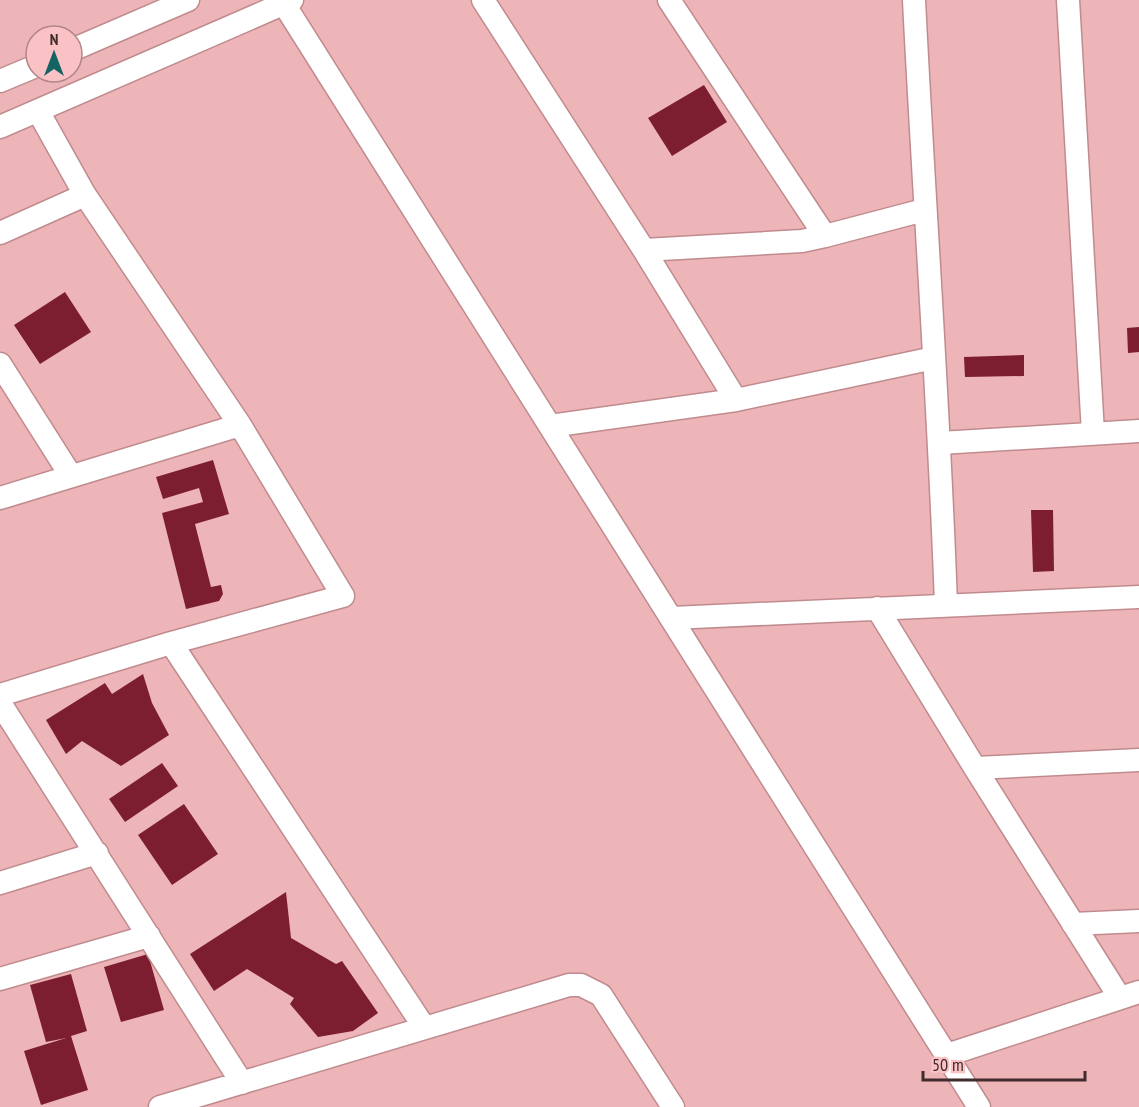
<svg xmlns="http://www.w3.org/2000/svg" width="1139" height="1107" font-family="'PT Sans Narrow',sans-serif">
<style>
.building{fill:#7c1e2f}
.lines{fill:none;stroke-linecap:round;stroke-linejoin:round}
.minor-casing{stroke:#c08b8e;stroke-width:25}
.minor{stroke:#fff;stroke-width:22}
</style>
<rect width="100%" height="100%" fill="#edb5b7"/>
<path class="building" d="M 704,85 L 727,122 L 672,156 L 648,118 Z
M 65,292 L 91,332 L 40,364 L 14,325 Z
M 1139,327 L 1139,352 L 1128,353 L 1127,328 Z
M 1024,355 L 1024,376 L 965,377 L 964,357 Z
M 213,460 L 229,514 L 195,524 L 211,587 L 221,585 L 223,594 L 219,601 L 186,609 L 162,513 L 203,502 L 199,488 L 163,499 L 156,477 Z
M 1031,510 L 1053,510 L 1054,571 L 1033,572 Z
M 143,674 L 152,703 L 169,735 L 121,766 L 82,741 L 66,754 L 46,720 L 105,683 L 112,694 Z
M 162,763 L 178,786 L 125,822 L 109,799 Z
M 184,804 L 218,854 L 172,885 L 138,835 Z
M 286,892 L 291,938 L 336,964 L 342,961 L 378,1013 L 353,1031 L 318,1037 L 290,1004 L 294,998 L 247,969 L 214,991 L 190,954 Z
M 148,954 L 164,1010 L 121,1022 L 104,967 Z
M 71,974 L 87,1031 L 71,1036 L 88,1090 L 41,1105 L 24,1051 L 66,1038 L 46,1042 L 30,985 Z"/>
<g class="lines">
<g class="minor-casing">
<path id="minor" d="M 483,0 L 644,250 L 736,400
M 669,0 L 825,236 L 924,210
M 914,0 C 924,202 939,403 946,605
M 1068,0 L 1093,433
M 284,4 L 979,1107
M 72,50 L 188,0
M 0,81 L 36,66
M 0,127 L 292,0
M 0,233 L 85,195
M 644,250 L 802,241 L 825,236
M 0,364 L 71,476
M 550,426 L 736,400 L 934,358
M 940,443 L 1139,431
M 0,498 L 240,425
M 877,608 L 975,768 L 1120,998
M 672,618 L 1139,597
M 171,643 L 424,1027
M 0,695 L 171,643 L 343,596 L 240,425 L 85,195 L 38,111
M 0,703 L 242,1083
M 975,768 L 1139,760
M 0,883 L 97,853
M 1073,924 L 1139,921
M 0,979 L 149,936
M 947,1055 L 1139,992
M 160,1107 L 569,985 L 581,985 L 601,995 L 673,1107"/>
</g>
<use href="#minor" class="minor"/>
</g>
<g transform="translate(54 54)"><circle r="28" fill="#fac2c4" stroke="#b08687" stroke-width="1.5"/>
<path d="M0-4.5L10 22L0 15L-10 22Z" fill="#146464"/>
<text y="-9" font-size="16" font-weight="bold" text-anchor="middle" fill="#412b2c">N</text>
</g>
<path d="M923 1071v9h162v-9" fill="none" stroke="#412b2c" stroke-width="3"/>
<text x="932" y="1071" font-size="18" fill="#412b2c" stroke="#fac2c4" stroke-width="4.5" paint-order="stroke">50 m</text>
</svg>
